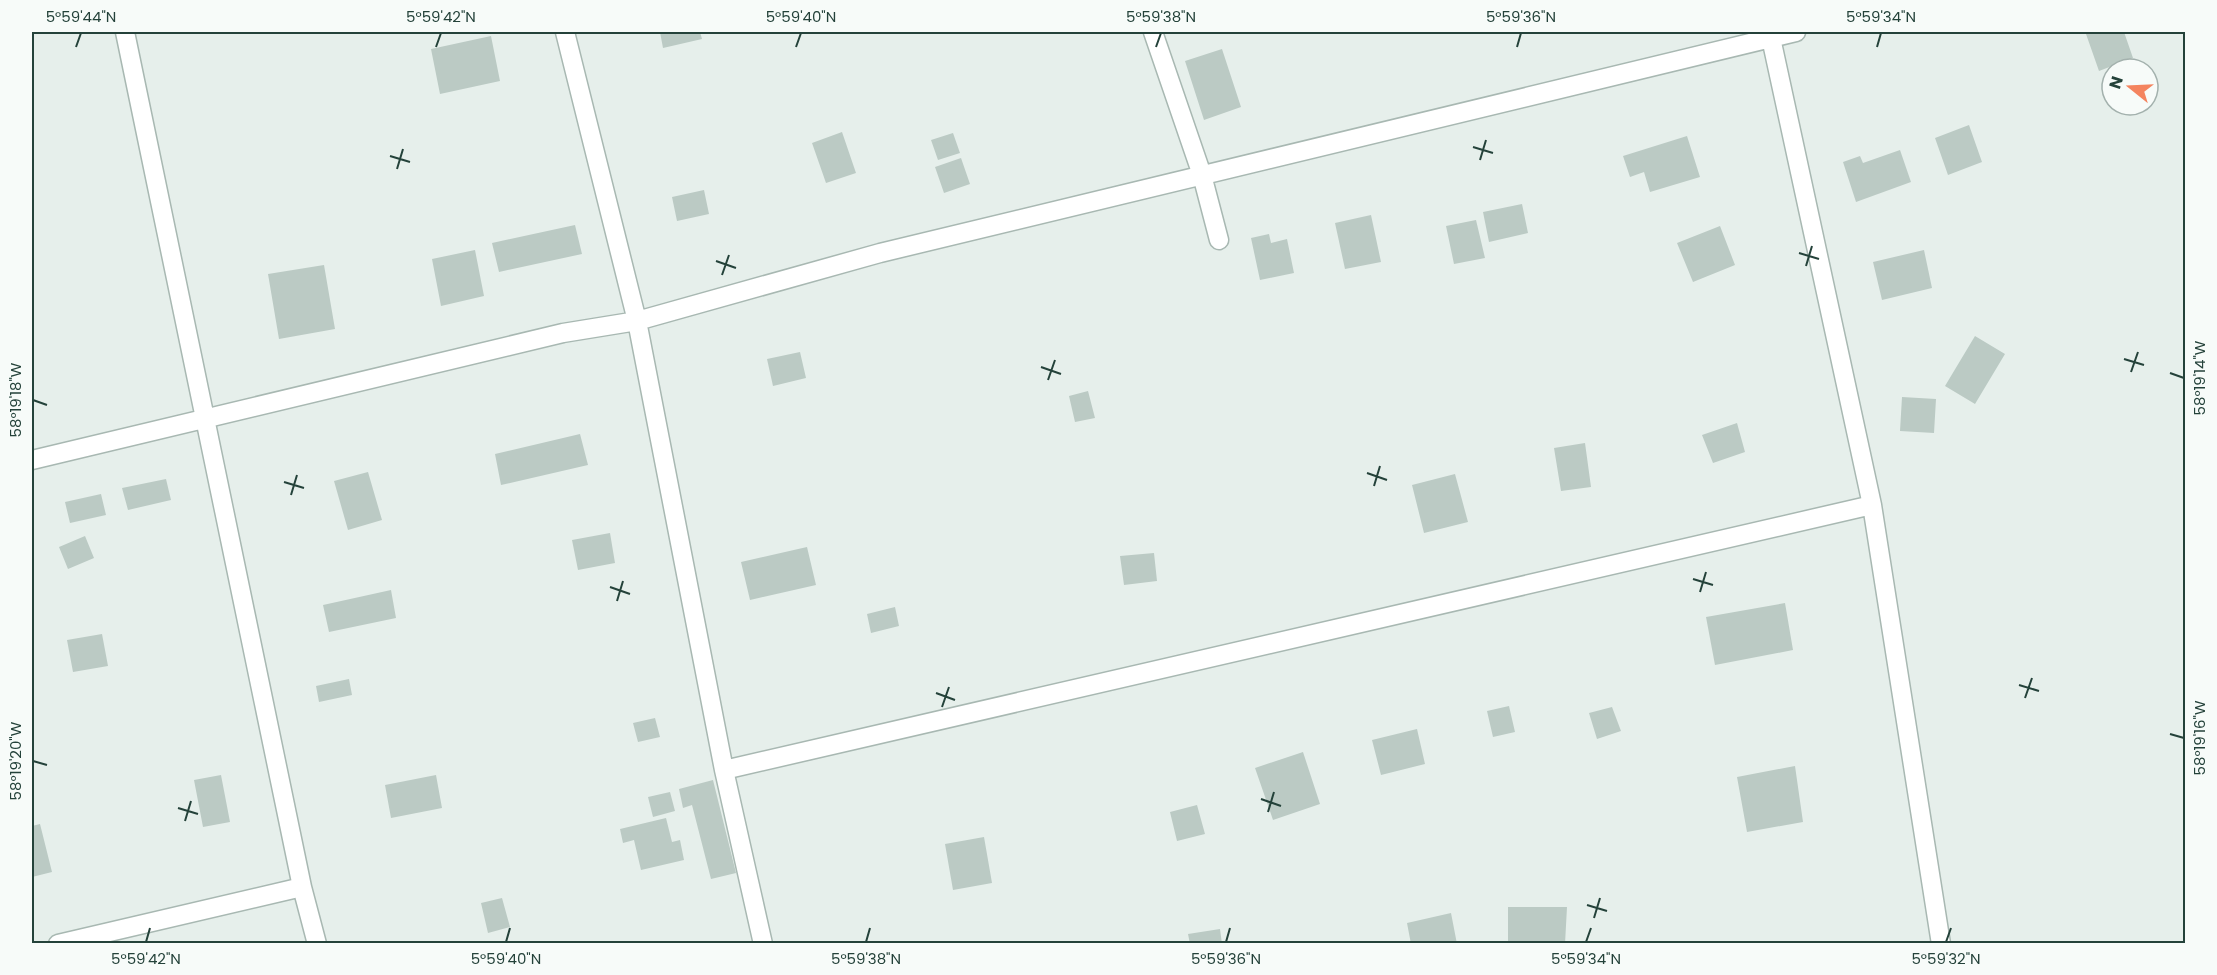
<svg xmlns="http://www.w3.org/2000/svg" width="2217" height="975" font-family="Poppins,sans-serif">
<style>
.building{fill:#bbcac4}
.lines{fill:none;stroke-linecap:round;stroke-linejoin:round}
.street-casing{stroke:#a8b8b2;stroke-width:21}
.street{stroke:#fff;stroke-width:18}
.ticks{fill:none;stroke:#24423a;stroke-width:2}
.neatline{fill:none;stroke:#24423a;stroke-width:2}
.ticks-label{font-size:15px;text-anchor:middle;fill:#24423a}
</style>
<rect width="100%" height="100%" fill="#e6efeb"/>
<path class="building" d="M 660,32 L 700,32 L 702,39 L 663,48 Z
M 2091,32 L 2124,32 L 2133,58 L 2099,71 L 2086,34 Z
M 491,36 L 500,81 L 440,94 L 431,49 Z
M 1222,49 L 1241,107 L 1204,120 L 1185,61 Z
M 1969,125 L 1982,162 L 1948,175 L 1935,138 Z
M 842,132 L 856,173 L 826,183 L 812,143 Z
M 953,133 L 960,153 L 938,160 L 931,140 Z
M 1687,136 L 1700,177 L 1650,192 L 1644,172 L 1630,177 L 1623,156 Z
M 1900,150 L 1911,182 L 1856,202 L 1843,162 L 1860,156 L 1863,163 Z
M 961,158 L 970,184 L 944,193 L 935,167 Z
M 704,190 L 709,214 L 677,221 L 672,197 Z
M 1522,204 L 1528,233 L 1489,242 L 1483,212 Z
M 1371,215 L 1381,262 L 1345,269 L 1335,223 Z
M 1476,220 L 1485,258 L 1454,264 L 1446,226 Z
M 575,225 L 582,254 L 499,272 L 492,243 Z
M 1720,226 L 1735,265 L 1693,282 L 1677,243 Z
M 1269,234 L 1271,243 L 1287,239 L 1294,273 L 1260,280 L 1251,238 Z
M 475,250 L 484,296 L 441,306 L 432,259 Z
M 1924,250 L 1932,288 L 1882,300 L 1873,262 Z
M 324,265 L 335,329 L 279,339 L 268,274 Z
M 1975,336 L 2005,354 L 1975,404 L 1945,386 Z
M 800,352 L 806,378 L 773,386 L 767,359 Z
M 1088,391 L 1095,418 L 1075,422 L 1069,396 Z
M 1902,397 L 1936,399 L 1934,433 L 1900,431 Z
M 1737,423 L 1745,452 L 1713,463 L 1702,435 Z
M 580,434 L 588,465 L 501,485 L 495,454 Z
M 1585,443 L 1591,487 L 1561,491 L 1554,448 Z
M 368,472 L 382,520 L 348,530 L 334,481 Z
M 1455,474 L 1468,522 L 1424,533 L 1412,485 Z
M 166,479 L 171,500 L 128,510 L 122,488 Z
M 101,494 L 106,515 L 70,523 L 65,502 Z
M 610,533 L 615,563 L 578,570 L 572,540 Z
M 85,536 L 94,558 L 68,569 L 59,547 Z
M 807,547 L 816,585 L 750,600 L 741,562 Z
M 1154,553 L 1157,581 L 1124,585 L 1120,556 Z
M 391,590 L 396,618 L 329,632 L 323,605 Z
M 1785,603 L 1793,650 L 1715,665 L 1706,617 Z
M 895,607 L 899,626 L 871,633 L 867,614 Z
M 102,634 L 108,666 L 73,672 L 67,640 Z
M 349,679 L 352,695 L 319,702 L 316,686 Z
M 1509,706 L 1515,732 L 1493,737 L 1487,711 Z
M 1612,707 L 1621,731 L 1597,739 L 1589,713 Z
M 655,718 L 660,737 L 638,742 L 633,723 Z
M 1417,729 L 1425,764 L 1381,775 L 1372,740 Z
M 1303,752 L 1320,804 L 1273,820 L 1255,768 Z
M 1795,766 L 1803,822 L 1747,832 L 1737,777 Z
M 221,775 L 230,822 L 203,827 L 194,780 Z
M 436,775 L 442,808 L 391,818 L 385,785 Z
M 713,780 L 736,873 L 711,879 L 692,805 L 683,808 L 679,789 Z
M 670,792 L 675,811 L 653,817 L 648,797 Z
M 1197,805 L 1205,834 L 1177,841 L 1170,812 Z
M 666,818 L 672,842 L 680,840 L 684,860 L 641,870 L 634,840 L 623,843 L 620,829 Z
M 40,824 L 52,872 L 32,877 L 32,826 Z
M 984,837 L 992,883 L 953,890 L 945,844 Z
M 502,898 L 510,927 L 488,933 L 481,903 Z
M 1508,907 L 1567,907 L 1565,944 L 1508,944 Z
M 1451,913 L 1457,944 L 1411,944 L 1407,923 Z
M 1220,929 L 1222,944 L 1190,944 L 1188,934 Z"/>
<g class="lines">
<g class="street-casing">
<path id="street" d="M 125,32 L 302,887 L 317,944
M 565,32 L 637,321 L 724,770 L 763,944
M 1153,32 L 1202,175 L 1219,240
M 1771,38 L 1872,505 L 1941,944
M 32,460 L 563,333 L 637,321 L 880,253 L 1796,32
M 724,770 L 1872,505
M 58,944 L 302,887"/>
</g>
<use href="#street" class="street"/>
</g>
<path class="ticks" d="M 76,47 L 81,33M 436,47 L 441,33M 796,47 L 801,33M 1156,47 L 1161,33M 1517,47 L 1521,33M 1877,47 L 1881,33M 1473,147 L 1493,153M 390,156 L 410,162M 1480,160 L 1486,140M 397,169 L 403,149M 1799,253 L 1819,259M 716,261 L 736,268M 1806,266 L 1812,246M 722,275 L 729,255M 2124,359 L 2144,365M 1041,367 L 1061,374M 2131,372 L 2138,352M 2170,373 L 2184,378M 1048,380 L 1055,360M 33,400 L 47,405M 1367,473 L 1387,480M 284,482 L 304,488M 1374,486 L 1380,466M 291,495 L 297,475M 1693,579 L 1713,585M 610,587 L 630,594M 1700,592 L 1706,572M 617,601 L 623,581M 2019,685 L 2039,691M 936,693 L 955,700M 2025,698 L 2032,678M 942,707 L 949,687M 2170,734 L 2184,738M 33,761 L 47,765M 1261,799 L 1281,806M 178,808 L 198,814M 1268,812 L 1274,792M 185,821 L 191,801M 1587,905 L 1607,911M 1594,918 L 1600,898M 146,942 L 150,928M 506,942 L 510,928M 866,942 L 870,928M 1226,942 L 1230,928M 1586,942 L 1591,928M 1946,942 L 1951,928"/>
<rect width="2217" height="975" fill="none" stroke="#f7fbf9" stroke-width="66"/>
<g transform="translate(2130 87) rotate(288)"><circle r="28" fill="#f7fbf9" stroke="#a3b1ad" stroke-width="1.5"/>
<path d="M0-4.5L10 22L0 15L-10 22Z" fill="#f4845f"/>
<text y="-9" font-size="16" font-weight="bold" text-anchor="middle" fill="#24423a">N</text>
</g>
<rect x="33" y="33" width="2151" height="909" class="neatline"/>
<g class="ticks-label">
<text x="81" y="22">5°59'44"N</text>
<text x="441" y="22">5°59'42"N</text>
<text x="801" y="22">5°59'40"N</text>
<text x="1161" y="22">5°59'38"N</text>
<text x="1521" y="22">5°59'36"N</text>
<text x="1881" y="22">5°59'34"N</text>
<text transform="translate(2200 378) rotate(-90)" y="5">58°19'14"W</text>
<text transform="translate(16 400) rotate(-90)" y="5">58°19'18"W</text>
<text transform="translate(2200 738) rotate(-90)" y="5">58°19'16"W</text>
<text transform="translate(16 761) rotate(-90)" y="5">58°19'20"W</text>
<text x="146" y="964">5°59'42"N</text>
<text x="506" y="964">5°59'40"N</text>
<text x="866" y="964">5°59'38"N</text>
<text x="1226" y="964">5°59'36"N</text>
<text x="1586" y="964">5°59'34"N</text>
<text x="1946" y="964">5°59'32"N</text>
</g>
</svg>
